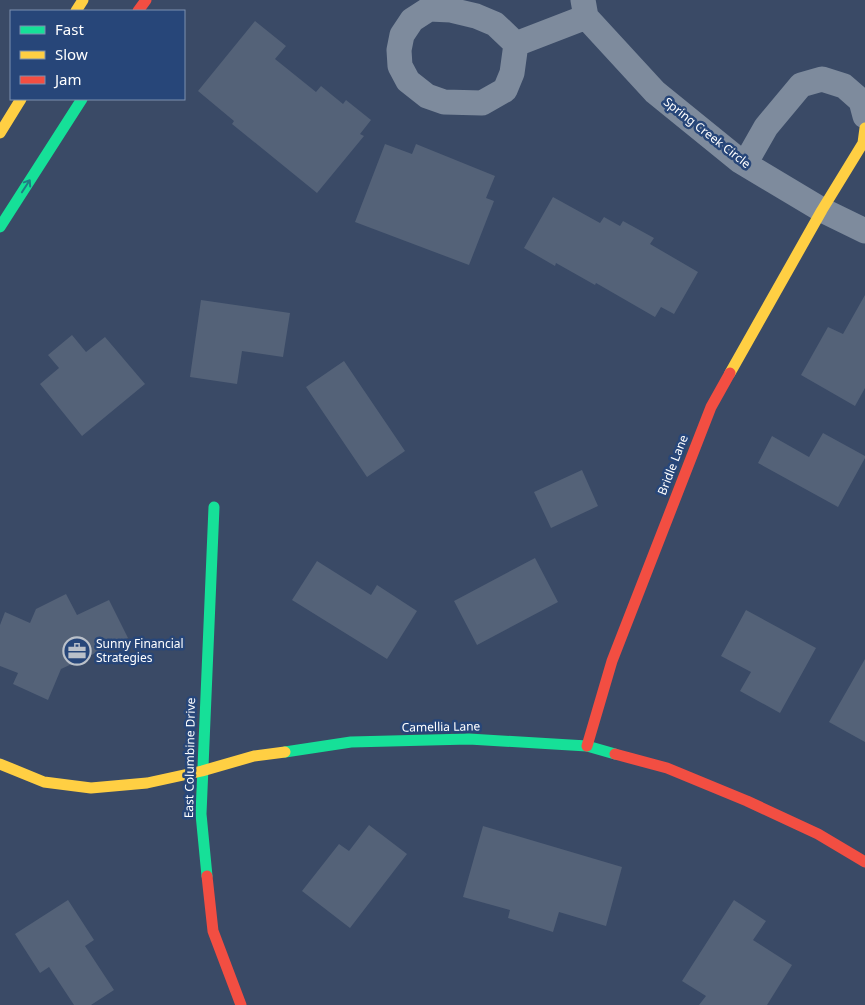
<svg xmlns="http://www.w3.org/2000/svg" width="865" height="1005" font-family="'Noto Sans',sans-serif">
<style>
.building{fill:#546278}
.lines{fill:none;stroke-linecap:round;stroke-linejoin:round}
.street{stroke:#7e8b9d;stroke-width:25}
.fast{stroke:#16e098;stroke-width:11}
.slow{stroke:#ffcf43;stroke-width:11}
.jam{stroke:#f24e42;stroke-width:11}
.oneway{stroke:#217c84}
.labels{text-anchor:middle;stroke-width:5;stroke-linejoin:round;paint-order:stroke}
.street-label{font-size:12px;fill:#fff;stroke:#274679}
.poi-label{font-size:12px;fill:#fff;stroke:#274679;text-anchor:start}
</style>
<rect width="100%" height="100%" fill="#3a4a66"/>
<path class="building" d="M 255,21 L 286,46 L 275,59 L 316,92 L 321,86 L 343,104 L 346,100 L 371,120 L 360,134 L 364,136 L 317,193 L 232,124 L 234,121 L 198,91 Z
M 385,144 L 412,154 L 416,144 L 495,176 L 486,198 L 494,201 L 469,265 L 355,222 Z
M 553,197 L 600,223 L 604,217 L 620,226 L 623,221 L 654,238 L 650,244 L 698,272 L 674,314 L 661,307 L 655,317 L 596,283 L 595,285 L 556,263 L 555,266 L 524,248 Z
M 865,295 L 865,388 L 855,406 L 801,375 L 828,327 L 843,334 Z
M 201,300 L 290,313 L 283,357 L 242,351 L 237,384 L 190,377 Z
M 72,335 L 86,352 L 105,337 L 145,384 L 82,436 L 40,384 L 59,368 L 48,355 Z
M 344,361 L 405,451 L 367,477 L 306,387 Z
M 823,433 L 865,456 L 865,458 L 838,507 L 758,463 L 772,436 L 809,457 Z
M 582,470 L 598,506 L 551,528 L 534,492 Z
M 535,558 L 558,602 L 477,645 L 454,601 Z
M 317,561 L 371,595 L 377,585 L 417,611 L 387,659 L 292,600 Z
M 66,594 L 77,615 L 109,600 L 128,638 L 61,669 L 48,700 L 13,684 L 18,673 L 0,666 L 0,625 L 5,612 L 30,623 L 36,609 Z
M 746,610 L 816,648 L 780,713 L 740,691 L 751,672 L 721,656 Z
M 865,659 L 865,742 L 829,722 Z
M 369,825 L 407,854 L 350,928 L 302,891 L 339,844 L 349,851 Z
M 483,826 L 622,867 L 606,926 L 559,912 L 553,932 L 508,918 L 510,910 L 463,897 Z
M 68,900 L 94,940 L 85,946 L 114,990 L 91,1005 L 74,1005 L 49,967 L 40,973 L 15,934 Z
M 734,900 L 766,921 L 753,940 L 792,965 L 767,1005 L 699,1005 L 706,996 L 682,981 Z"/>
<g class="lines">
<path class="street" d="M 583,0 L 586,17 L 655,92 L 740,161 L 822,210 L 865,231
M 429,9 L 451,10 L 476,16 L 495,24 L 516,44 L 512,73 L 505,90 L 482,103 L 444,102 L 427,96 L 408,81 L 400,66 L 399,50 L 402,35 L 412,20 Z
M 516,44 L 586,17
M 745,164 L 766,127 L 801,85 L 822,79 L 844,86 L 861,101 L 865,116"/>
<path class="fast" d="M 0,227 L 82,99
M 285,752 L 351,742 L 469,739 L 587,746 L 615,754
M 207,876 L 201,814 L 214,507"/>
<path class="slow" d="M 76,11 L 83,0
M 0,133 L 21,99
M 730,373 L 822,210 L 863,143 L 865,128
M 0,764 L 44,782 L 91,788 L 147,783 L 202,771 L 254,756 L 285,752"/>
<path class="jam" d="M 138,11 L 146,0
M 587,746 L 612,661 L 711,407 L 730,373
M 615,754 L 667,768 L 747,801 L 818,834 L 865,862
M 207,876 L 213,931 L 241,1005"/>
</g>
<defs><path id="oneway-shaft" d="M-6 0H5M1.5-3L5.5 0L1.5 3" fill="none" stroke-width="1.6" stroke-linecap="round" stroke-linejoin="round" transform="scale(1.25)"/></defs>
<use class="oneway" href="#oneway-shaft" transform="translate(26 186) rotate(-57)"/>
<defs>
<g id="office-ring" transform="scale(1.4375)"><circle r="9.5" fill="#274679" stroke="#bac0c9" stroke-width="1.5"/><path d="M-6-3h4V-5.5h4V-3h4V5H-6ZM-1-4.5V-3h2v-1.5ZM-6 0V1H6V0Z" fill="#bac0c9"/></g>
</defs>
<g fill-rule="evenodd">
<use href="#office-ring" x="77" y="651"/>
</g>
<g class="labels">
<g class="street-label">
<text transform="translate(707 133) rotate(38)" y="4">Spring Creek Circle</text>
<text transform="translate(673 465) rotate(-69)" y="4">Bridle Lane</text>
<text transform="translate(441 727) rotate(-1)" y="4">Camellia Lane</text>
<text transform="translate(190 758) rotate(-89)" y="4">East Columbine Drive</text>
</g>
<g class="poi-label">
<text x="96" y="648">Sunny Financial<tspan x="96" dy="14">Strategies</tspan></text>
</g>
</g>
<rect x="10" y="10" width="175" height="90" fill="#274679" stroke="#7d90af"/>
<rect x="20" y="26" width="25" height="8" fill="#16e098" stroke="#7d90af"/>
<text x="55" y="35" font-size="15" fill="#ffffff">Fast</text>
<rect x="20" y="51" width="25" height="8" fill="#ffcf43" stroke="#7d90af"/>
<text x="55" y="60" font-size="15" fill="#ffffff">Slow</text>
<rect x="20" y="76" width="25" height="8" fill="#f24e42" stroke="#7d90af"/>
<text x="55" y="85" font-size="15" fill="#ffffff">Jam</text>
</svg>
